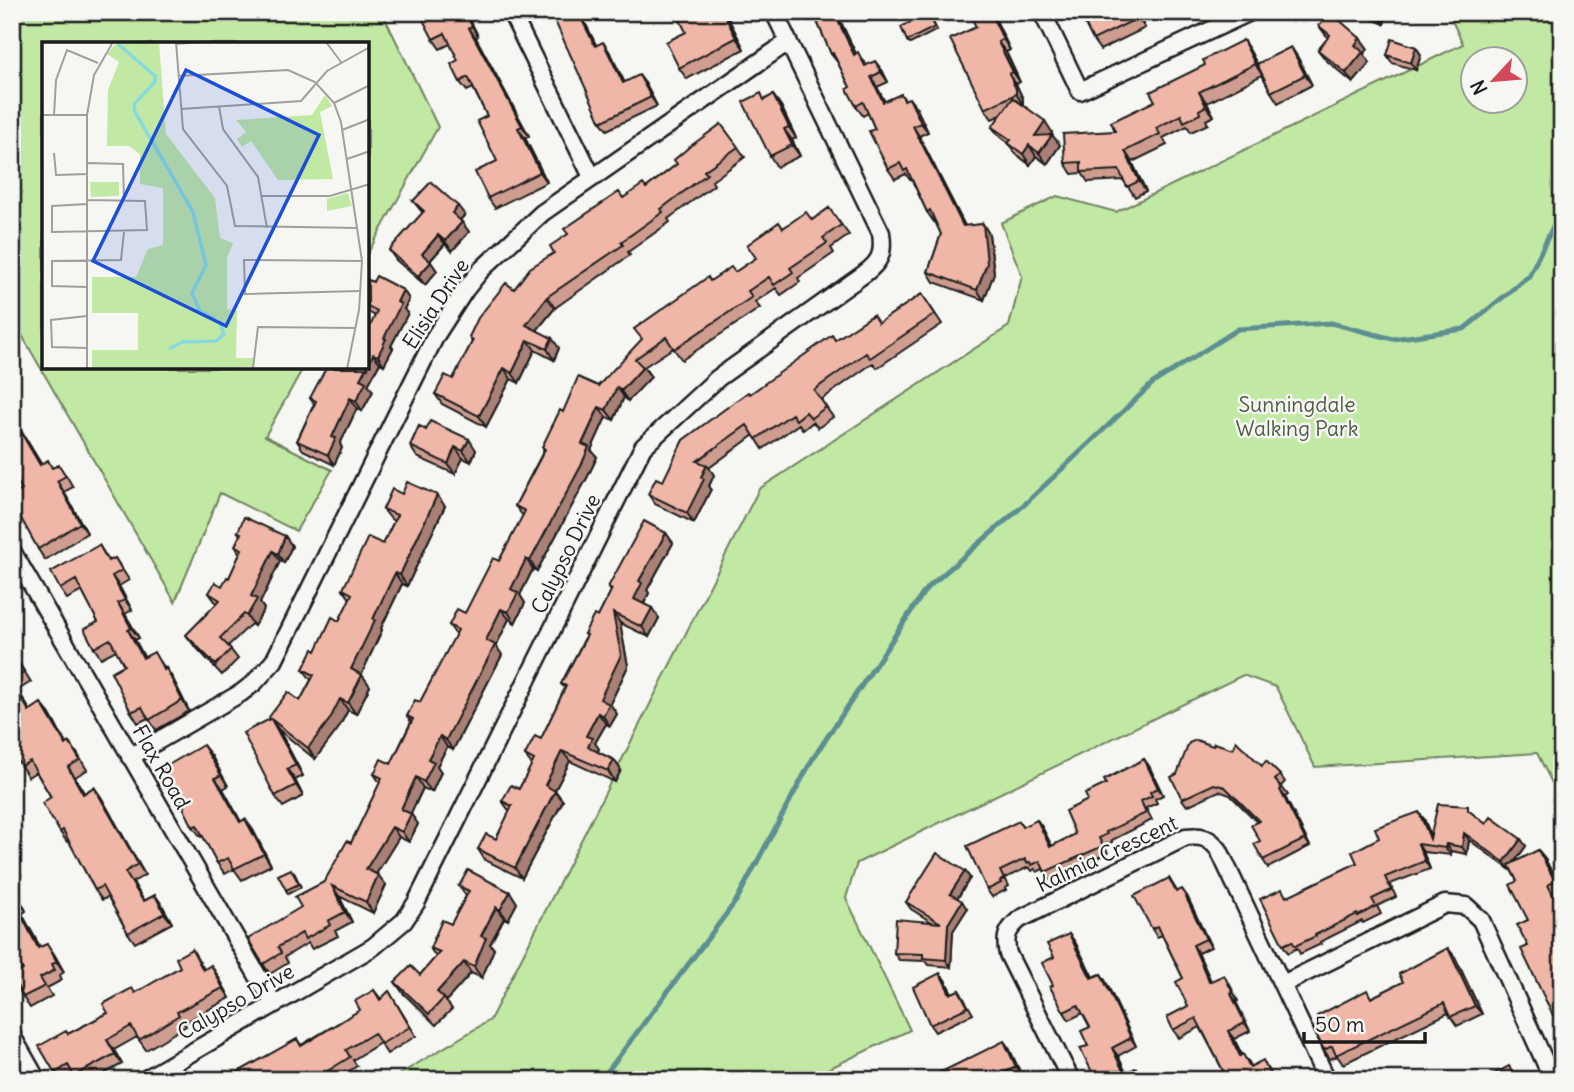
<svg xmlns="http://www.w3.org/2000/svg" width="1574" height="1092" font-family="Delius,sans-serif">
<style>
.green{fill:#c2e9a4;stroke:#6f8260;stroke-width:2;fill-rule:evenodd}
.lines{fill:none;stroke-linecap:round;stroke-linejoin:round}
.stream{stroke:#5d8e91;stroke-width:5}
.street-casing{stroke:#1c1c1c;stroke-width:21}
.street{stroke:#f6f6f2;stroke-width:16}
.wall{fill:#ce9d90;stroke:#1c1c1c;stroke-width:2}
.shaded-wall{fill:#a88076;stroke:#1c1c1c;stroke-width:2}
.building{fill:#f0b7a8;stroke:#1c1c1c;stroke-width:2}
.labels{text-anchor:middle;stroke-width:5;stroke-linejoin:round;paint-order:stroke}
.street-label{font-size:21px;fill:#1c1c1c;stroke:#f6f6f2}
.park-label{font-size:21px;fill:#4e5a45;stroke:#f6f6f2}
.inset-river{fill:none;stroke:#88dadf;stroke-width:3.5}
.inset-road{fill:none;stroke:#9f9f9c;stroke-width:2}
.view{fill:#1d4ed8;fill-opacity:0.15;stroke:#1d4ed8;stroke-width:3.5}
.inset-edge{fill:none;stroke:#1c1c1c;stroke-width:3.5}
</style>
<rect width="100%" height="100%" fill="#f6f6f2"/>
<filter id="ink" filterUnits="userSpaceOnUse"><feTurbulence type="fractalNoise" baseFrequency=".0143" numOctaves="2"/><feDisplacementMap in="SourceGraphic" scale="14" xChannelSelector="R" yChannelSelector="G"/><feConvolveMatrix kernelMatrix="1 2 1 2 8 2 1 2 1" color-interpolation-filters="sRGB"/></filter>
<g filter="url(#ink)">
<path class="green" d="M 12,12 L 382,12 L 438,127 L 368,253 L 368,44 L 44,44 L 44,368 L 303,368 L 265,436 L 332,470 L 296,531 L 220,493 L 175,602 L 12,318 Z
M 1448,12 L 1562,12 L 1562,803 L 1537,753 L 1315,767 L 1276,687 L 1243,675 L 857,863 L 846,898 L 910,1030 L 805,1080 L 390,1080 L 490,1020 L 759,489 L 1009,326 L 1022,276 L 1001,223 L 1057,196 L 1116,212 L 1463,44 ZM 1472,60 L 1514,60 L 1514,102 L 1472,102 Z"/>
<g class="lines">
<path class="stream" d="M 601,1080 L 736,901 L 812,760 L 926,589 L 1025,504 L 1153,383 L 1238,329 L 1331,323 L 1393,339 L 1464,329 L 1529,276 L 1558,216 L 1562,126"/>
<g class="street-casing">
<path id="street" d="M 511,12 L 592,177
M 1042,12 L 1080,91 L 1250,12
M 12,551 L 274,1004
M 130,757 L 241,693 L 254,683 L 274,661 L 436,335 L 465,290 L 481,270 L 542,213 L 788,42
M 1283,984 L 1445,904 L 1466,906 L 1481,920 L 1553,1080
M 12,1036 L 37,1080
M 144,1080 L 373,947 L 404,921 L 416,903 L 643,447 L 718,378 L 864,274 C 880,262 884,254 881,233 L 774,12
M 1071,1080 L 1008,954 C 1004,937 1007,930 1020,919 L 1186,837 C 1202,835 1210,838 1219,850 L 1327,1080"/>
</g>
<use href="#street" class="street"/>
</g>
<path class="wall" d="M 562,12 L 580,12 L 596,45 L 609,51 L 624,82 L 645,83 L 657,106 L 607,130 L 601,122 Z
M 725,12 L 744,49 L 687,79 L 679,68 L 686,32 Z
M 813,12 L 847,12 L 847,13 L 839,18 L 856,54 L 865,62 L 866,65 L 882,70 L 888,82 L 877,87 L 885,102 L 901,94 L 905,100 L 916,107 L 928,132 L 919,136 L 965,226 L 983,224 L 989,234 L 994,273 L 984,300 L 934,282 L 928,272 L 941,234 L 935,221 L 934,222 L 927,212 L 912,180 L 910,180 L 906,174 L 895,179 L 888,169 L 875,129 L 868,113 L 863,116 L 856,106 L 850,87 L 838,63 L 831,54 Z
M 928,12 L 945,12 L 945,14 L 933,22 L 937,30 L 910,44 L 907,41 Z
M 992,12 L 1010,50 L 1006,52 L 1020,82 L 1016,84 L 1023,99 L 1023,104 L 1021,105 L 1052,132 L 1051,135 L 1052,135 L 1060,145 L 1047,164 L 1036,156 L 1030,165 L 1016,154 L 1008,143 L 1000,137 L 992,127 L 1001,115 L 992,119 L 985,109 L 976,27 Z
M 1076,12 L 1137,12 L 1145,28 L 1100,50 L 1093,40 L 1081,16 L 1079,17 Z
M 1354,12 L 1388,12 L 1384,24 Z
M 470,20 L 478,36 L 476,38 L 529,136 L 525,138 L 547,182 L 495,208 L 488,198 L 497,161 L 487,116 L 473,88 L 467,91 L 460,82 L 458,60 L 450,44 L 440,49 L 433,39 Z
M 1319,26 L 1360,38 L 1368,49 L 1364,54 L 1370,63 L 1353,83 L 1326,60 L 1318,50 L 1328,38 Z
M 1243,40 L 1250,51 L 1257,64 L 1291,47 L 1298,58 L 1312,85 L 1278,103 L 1271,92 L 1262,75 L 1207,103 L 1214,116 L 1206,120 L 1208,124 L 1191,132 L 1187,126 L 1163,138 L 1167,145 L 1132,162 L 1146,191 L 1135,197 L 1124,180 L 1088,182 L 1082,173 L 1072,174 L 1065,163 L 1115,131 L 1205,65 Z
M 1416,47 L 1421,55 L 1416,70 L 1392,63 L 1387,55 Z
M 773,95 L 781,106 L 796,138 L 792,140 L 800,156 L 777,167 L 770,156 L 765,99 Z
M 721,124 L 745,157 L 712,181 L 714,185 L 668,219 L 670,222 L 628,252 L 630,255 L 555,308 L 537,330 L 559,348 L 554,360 L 535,350 L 519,383 L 511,379 L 486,427 L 442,404 L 435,394 L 453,379 L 472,342 L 469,337 L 514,289 L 554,253 L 623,198 L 646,188 L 677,164 Z
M 413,201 L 465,215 L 460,220 L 469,232 L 452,251 L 445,244 L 430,261 L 437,271 L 425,285 L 396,260 L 389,250 L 423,213 Z
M 829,208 L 849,235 L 831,248 L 834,253 L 798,278 L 800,282 L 781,295 L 776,288 L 755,302 L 760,308 L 682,360 L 673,348 L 644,367 L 651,377 L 628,401 L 624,397 L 614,420 L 606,417 L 591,450 L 597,457 L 588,476 L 537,571 L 533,569 L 520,595 L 525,603 L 515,623 L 509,619 L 496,646 L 502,655 L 453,750 L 447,747 L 437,766 L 441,772 L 432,792 L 423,788 L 411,814 L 418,824 L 409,842 L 399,837 L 376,874 L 378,875 L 386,885 L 373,913 L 339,896 L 352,922 L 335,931 L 338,936 L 312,949 L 308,943 L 285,957 L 288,963 L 270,974 L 263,964 L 301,907 L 324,882 L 351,843 L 380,783 L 374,774 L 391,764 L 411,722 L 407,716 L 420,702 L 456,635 L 449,625 L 465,613 L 499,561 L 523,516 L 515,506 L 544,450 L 542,447 L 563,412 L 598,386 L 710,281 L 735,272 L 756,258 L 783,228 L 812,220 Z
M 368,280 L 373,282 L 403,290 L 409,299 L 404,309 L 408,313 L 391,346 L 393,348 L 384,365 L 380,363 L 368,385 L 373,391 L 362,411 L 357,408 L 340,444 L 342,448 L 334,465 L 303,450 L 297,441 L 314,404 L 310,398 L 368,368 L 375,316 L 368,312 Z
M 922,294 L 942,324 L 877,368 L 873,363 L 821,400 L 833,417 L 818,428 L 813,422 L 803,430 L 799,424 L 763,449 L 754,435 L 709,468 L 714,475 L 709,486 L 711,489 L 694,523 L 655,504 L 648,494 L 663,481 L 750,394 L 835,340 L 879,323 Z
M 12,405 L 19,417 L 14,419 L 41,464 L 53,468 L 66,475 L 73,487 L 64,492 L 87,533 L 45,560 L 38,549 L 22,490 L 16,478 L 12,480 Z
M 419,426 L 476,450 L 471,462 L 463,458 L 455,474 L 417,457 L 410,446 Z
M 402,494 L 445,506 L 407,586 L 402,584 L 381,628 L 382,630 L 361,674 L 370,686 L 356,714 L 348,710 L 338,729 L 315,759 L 279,730 L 303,776 L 295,780 L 303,796 L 283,807 L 275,796 L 270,719 L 300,701 L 311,680 L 303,669 L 339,621 L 350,599 L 343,589 L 383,544 L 394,521 L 391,519 L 383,509 Z
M 238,532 L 285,536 L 292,546 L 284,563 L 280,561 L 260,603 L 264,609 L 254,626 L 251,624 L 228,646 L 238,659 L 222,675 L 193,644 L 186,635 L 217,604 L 209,593 L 222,586 L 229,578 L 240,554 L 235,546 L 240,535 Z
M 666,533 L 673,543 L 647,590 L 649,593 L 644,604 L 659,618 L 649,637 L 620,623 L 628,666 L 610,704 L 617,714 L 610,726 L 606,724 L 595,743 L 599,749 L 597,752 L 614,760 L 621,770 L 615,782 L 570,761 L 555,790 L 563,801 L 522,878 L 485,860 L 478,849 L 496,839 L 510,812 L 502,801 L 519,789 L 532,765 L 525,755 L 541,739 L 565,688 L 561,684 L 586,636 L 584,634 L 598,617 L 611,591 L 608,587 Z
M 99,545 L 109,561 L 115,558 L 129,580 L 119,586 L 132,610 L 125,614 L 139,638 L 135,640 L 144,657 L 161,662 L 165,669 L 166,668 L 173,679 L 189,711 L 156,730 L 148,718 L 138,723 L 131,712 L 124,665 L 116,650 L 101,658 L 94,648 L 98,622 L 82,591 L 67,599 L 60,589 Z
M 14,655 L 31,682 L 18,690 L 30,710 L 49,713 L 66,744 L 77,753 L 87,770 L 75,777 L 84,793 L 94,787 L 101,797 L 145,875 L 133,882 L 144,901 L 155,895 L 162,905 L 172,923 L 135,943 L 128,933 L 108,897 L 102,900 L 95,890 L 69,841 L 67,842 L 60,832 L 51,797 L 36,772 L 28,777 L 21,766 L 12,745 L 12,656 Z
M 1213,746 L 1233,749 L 1262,766 L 1280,775 L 1285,782 L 1281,786 L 1288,795 L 1285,797 L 1310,846 L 1268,868 L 1263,860 L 1257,822 L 1230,795 L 1219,791 L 1187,806 L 1182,799 L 1177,774 Z
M 211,755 L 228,786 L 223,789 L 241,822 L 245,819 L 253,830 L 271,865 L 242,880 L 234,869 L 225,874 L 217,863 L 203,836 L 201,837 L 193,827 L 185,806 Z
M 1144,759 L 1149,766 L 1163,795 L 1155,799 L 1157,803 L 1146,808 L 1152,820 L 1112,840 L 1112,842 L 1104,845 L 1108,853 L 1050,880 L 1043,869 L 1037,872 L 1035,869 L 1032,871 L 1029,867 L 1005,878 L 1009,886 L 1005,888 L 1006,890 L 992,897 L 987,890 L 1019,821 L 1023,827 L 1037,820 L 1042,827 L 1052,846 L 1075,834 L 1088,800 Z
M 1473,814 L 1486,824 L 1526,846 L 1514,863 L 1538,850 L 1544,857 L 1560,888 L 1553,892 L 1528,946 L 1528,920 L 1517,881 L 1510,868 L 1509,869 L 1469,840 L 1467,854 L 1451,851 L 1451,855 L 1423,852 L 1430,869 L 1390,884 L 1396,897 L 1377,906 L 1381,914 L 1363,923 L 1362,921 L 1320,942 L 1321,944 L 1300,954 L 1297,948 L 1288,953 L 1283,945 L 1287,897 L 1357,863 L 1424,819 L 1431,836 Z
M 12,858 L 21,875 L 12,879 Z
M 965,871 L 970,878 L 957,899 L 967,909 L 953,931 L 951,967 L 929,965 L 926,961 L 899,960 L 894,953 L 933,923 L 911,909 L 906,902 Z
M 294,872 L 301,887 L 288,894 L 286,890 Z
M 1169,878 L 1177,891 L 1187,896 L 1211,947 L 1198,953 L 1211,981 L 1229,983 L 1238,1001 L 1236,1002 L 1250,1031 L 1234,1039 L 1242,1055 L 1249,1062 L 1251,1066 L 1268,1068 L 1274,1080 L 1228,1080 L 1200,1027 L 1179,1038 L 1173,1030 L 1188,1006 L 1183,978 L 1162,935 L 1157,937 L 1152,929 Z
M 12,884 L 26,911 L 22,914 L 40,947 L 47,944 L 54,954 L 64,972 L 60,975 L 62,980 L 47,988 L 52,996 L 30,1008 L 23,997 L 23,970 L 13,952 L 12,952 Z
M 459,886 L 510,892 L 517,903 L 508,920 L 504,918 L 490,944 L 494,949 L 482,978 L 471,973 L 446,1001 L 452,1009 L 436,1025 L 403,993 L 395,982 L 420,975 L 436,957 L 430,948 L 451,924 L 466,896 Z
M 1069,934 L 1075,942 L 1093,977 L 1101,974 L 1106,982 L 1136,1046 L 1118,1056 L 1126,1073 L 1136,1068 L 1139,1072 L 1151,1080 L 1096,1080 L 1088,1046 L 1090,1027 L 1083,1013 L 1069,1020 L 1064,1012 L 1053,985 L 1054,957 Z
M 192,949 L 204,969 L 218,976 L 230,998 L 184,1023 L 186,1026 L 146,1050 L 137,1037 L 114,1050 L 122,1064 L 93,1080 L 77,1080 L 74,1076 L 67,1080 L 60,1080 L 55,1073 L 68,1034 L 108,1013 L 136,993 L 180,967 Z
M 1455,957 L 1482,1014 L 1457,1026 L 1448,1013 L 1343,1064 L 1337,1056 L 1330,1059 L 1324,1050 L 1372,997 Z
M 945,980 L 952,993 L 959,990 L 973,1014 L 935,1032 L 930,1025 Z
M 374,990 L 381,999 L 389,991 L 416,1036 L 387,1054 L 380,1043 L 353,1060 L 357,1066 L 335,1080 L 224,1080 L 297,1039 L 301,1045 L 360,1010 Z
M 1009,1048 L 1021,1074 L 1010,1080 L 925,1080 Z"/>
<path class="shaded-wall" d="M 465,12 L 470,20 L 478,36 L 472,26 Z
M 578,12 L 581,15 L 601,55 L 595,46 Z
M 723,12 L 725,12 L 744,49 L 736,38 Z
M 834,12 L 839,18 L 861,64 L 854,55 Z
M 990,12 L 992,12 L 1010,50 L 1003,39 Z
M 1135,12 L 1137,12 L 1145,28 L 1138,18 Z
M 1377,12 L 1388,12 L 1384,24 L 1376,13 Z
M 469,28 L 476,38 L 529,136 L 522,126 Z
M 1360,38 L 1368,49 L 1364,54 L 1370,63 L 1353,83 L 1346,73 L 1355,45 Z
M 1243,40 L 1250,51 L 1262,75 L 1255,64 Z
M 603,42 L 609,51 L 629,91 L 623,83 Z
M 998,42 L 1006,52 L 1020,82 L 1013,72 Z
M 1291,47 L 1298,58 L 1312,85 L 1305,75 Z
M 1416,47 L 1421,55 L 1416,70 L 1411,63 Z
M 875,61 L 882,70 L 888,82 L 881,72 Z
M 1009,74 L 1016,84 L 1023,99 L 1023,104 L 1016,94 Z
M 639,75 L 645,83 L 657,106 L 651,97 Z
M 871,77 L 877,87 L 890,112 L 883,102 Z
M 1199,92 L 1207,103 L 1214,116 L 1206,106 Z
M 773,95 L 781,106 L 796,138 L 789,127 Z
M 909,98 L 916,107 L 928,132 L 921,123 Z
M 1045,121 L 1052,132 L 1043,146 L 1035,136 Z
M 913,126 L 919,136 L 970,236 L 963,226 Z
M 518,128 L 525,138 L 547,182 L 540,172 Z
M 784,129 L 792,140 L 800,156 L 792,145 Z
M 1052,135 L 1060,145 L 1047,164 L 1039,153 Z
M 1029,145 L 1036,156 L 1030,165 L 1023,154 Z
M 1125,151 L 1132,162 L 1146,191 L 1139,181 Z
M 458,206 L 465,215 L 458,222 L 452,213 Z
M 462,222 L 469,232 L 452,251 L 445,241 Z
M 983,224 L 989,234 L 994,273 L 984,300 L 977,290 Z
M 438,235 L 445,244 L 428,263 L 422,254 Z
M 431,262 L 437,271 L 425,285 L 418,276 Z
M 403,290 L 409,299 L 404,309 L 408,313 L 391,346 L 393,348 L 384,365 L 378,356 L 397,302 Z
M 547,297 L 555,308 L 533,335 L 526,325 Z
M 552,338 L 559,348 L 554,360 L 547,349 Z
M 528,340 L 535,350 L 519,383 L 512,373 Z
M 373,354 L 380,363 L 368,385 L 373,391 L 362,411 L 356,401 L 360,379 L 366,368 L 368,368 L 368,365 Z
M 643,367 L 651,377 L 628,401 L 621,391 Z
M 504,368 L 511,379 L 486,427 L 479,416 Z
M 617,387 L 624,397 L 614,420 L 606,410 Z
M 350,398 L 357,408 L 340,444 L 342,448 L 334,465 L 328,455 L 332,437 Z
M 599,407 L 606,417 L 591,450 L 597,457 L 588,476 L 537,571 L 530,561 Z
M 12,416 L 48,475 L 40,465 Z
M 469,439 L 476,450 L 471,462 L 463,451 Z
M 455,447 L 463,458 L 455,474 L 448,464 Z
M 707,465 L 714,475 L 709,486 L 711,489 L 694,523 L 687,513 L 701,477 Z
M 57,481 L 64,492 L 87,533 L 80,523 Z
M 437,495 L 445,506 L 407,586 L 400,575 Z
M 666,533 L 673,543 L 647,590 L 649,593 L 641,609 L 634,599 L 639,581 Z
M 285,536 L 292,546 L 284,563 L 278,554 Z
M 273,551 L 280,561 L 260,603 L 264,609 L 254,626 L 247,616 L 251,596 Z
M 526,559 L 533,569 L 520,595 L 525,603 L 515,623 L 508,612 L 511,589 Z
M 395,573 L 402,584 L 381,628 L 382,630 L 359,680 L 351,669 L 373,619 Z
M 112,576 L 119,586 L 132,610 L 125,600 Z
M 118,603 L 125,614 L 139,638 L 131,628 Z
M 652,608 L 659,618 L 649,637 L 642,627 Z
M 501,609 L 509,619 L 496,646 L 502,655 L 453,750 L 446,740 L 486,640 Z
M 613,613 L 620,623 L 628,666 L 610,704 L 617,714 L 610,726 L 603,716 L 600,699 Z
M 128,630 L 135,640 L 150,668 L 143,658 Z
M 166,668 L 173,679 L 189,711 L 182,700 Z
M 362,675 L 370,686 L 356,714 L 348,703 Z
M 340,699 L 348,710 L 338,729 L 315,759 L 308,748 Z
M 41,703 L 49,713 L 73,755 L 66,745 Z
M 598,713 L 606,724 L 595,743 L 599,749 L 595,757 L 588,747 L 586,736 Z
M 271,719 L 279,730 L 303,776 L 296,765 Z
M 440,736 L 447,747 L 437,766 L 441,772 L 432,792 L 424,782 L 428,759 Z
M 203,745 L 211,755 L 228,786 L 221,775 Z
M 562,751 L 570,761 L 552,796 L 545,785 Z
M 1144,759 L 1149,766 L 1163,795 L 1158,788 Z
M 614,760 L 621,770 L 615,782 L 608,771 Z
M 68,767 L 75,777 L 90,804 L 83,794 Z
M 287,769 L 295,780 L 303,796 L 296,785 Z
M 416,777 L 423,788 L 408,819 L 401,809 Z
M 215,778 L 223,789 L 247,833 L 240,822 Z
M 94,787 L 101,797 L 145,875 L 138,864 Z
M 1280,790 L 1285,797 L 1310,846 L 1305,839 Z
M 555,791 L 563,801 L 522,878 L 515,868 Z
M 1419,812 L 1424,819 L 1435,847 L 1430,839 Z
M 411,814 L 418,824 L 409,842 L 402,832 Z
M 245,819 L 253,830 L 271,865 L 264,854 Z
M 1037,820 L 1042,827 L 1055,854 L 1050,847 Z
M 392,827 L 399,837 L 373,879 L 366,869 Z
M 1464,833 L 1469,840 L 1467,854 L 1462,847 Z
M 1521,839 L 1526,846 L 1509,869 L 1504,862 Z
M 1418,844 L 1423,852 L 1430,869 L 1425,861 Z
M 1446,844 L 1451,851 L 1451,855 L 1445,848 Z
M 1538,850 L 1544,857 L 1560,888 L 1555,881 Z
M 965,871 L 970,878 L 955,902 L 950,894 Z
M 378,875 L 386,885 L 373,913 L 366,902 Z
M 12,884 L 26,911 L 19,901 L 12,888 Z
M 332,886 L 339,896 L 352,922 L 345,912 Z
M 1182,889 L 1187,896 L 1211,947 L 1206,939 Z
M 510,892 L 517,903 L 508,920 L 500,910 Z
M 155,895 L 162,905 L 172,923 L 164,913 Z
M 962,901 L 967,909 L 953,931 L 951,967 L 946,960 L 948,924 Z
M 15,903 L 22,914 L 46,958 L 38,948 Z
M 496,907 L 504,918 L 490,944 L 494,949 L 482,978 L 474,967 L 481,936 Z
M 1069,934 L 1075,942 L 1097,986 L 1091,978 Z
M 47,944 L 54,954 L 64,972 L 57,962 Z
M 1193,945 L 1198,953 L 1215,990 L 1209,982 Z
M 1448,948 L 1455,957 L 1482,1014 L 1475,1006 Z
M 464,962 L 471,973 L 446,1001 L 437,992 Z
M 211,965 L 218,976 L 230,998 L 223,988 Z
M 940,973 L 945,980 L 955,1001 L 950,994 Z
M 1101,974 L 1106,982 L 1136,1046 L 1131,1038 Z
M 1231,994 L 1236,1002 L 1250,1031 L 1245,1023 Z
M 1228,1031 L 1234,1039 L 1246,1063 L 1240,1056 Z
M 107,1040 L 114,1050 L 122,1064 L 115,1054 Z
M 1004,1041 L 1009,1048 L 1021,1074 L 1016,1067 Z
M 1112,1048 L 1118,1056 L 1129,1080 L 1124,1073 Z"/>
<path class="building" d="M 419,12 L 464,12 L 472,26 L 469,28 L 522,126 L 518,128 L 540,172 L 488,198 L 475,172 L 497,161 L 477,121 L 487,116 L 468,77 L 460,82 L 451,64 L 458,60 L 445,33 L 433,39 Z
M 562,12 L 578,12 L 595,46 L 603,42 L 623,83 L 639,75 L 651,97 L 601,122 L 553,17 Z
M 676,12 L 723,12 L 736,38 L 679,68 L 666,42 L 686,32 Z
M 813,12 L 834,12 L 854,55 L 858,52 L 865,66 L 875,61 L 881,72 L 871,77 L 883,102 L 901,94 L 904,100 L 909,98 L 921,123 L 913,126 L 963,226 L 983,224 L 987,263 L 977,290 L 928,272 L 941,234 L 930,210 L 927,212 L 907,169 L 904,171 L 900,163 L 888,169 L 869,131 L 875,129 L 863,102 L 856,106 L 847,89 L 850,87 L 833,53 L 831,54 Z
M 928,12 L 940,12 L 931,18 L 935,27 L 907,41 L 901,27 L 927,14 Z
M 969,12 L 990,12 L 1003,39 L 998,42 L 1013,72 L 1009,74 L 1016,89 L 1016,94 L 985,109 L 950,39 L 976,27 Z
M 1079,12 L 1135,12 L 1138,18 L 1093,40 Z
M 1330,12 L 1360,38 L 1355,45 L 1363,52 L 1346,73 L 1318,50 L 1330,35 L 1319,26 Z
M 1392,39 L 1416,47 L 1411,63 L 1387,55 Z
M 1243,40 L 1255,64 L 1199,92 L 1206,106 L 1199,110 L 1200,114 L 1184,122 L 1181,115 L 1156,128 L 1160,134 L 1125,151 L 1139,181 L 1127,187 L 1119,170 L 1081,172 L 1081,162 L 1065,163 L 1063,134 L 1115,131 L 1111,122 L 1155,101 L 1150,92 L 1205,65 L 1203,60 Z
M 1291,47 L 1305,75 L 1271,92 L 1257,64 Z
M 761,93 L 764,100 L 773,95 L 789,127 L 784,129 L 792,145 L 770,156 L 743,102 Z
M 1013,98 L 1045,121 L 1035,136 L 1052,135 L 1039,153 L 1029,145 L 1023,154 L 1008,143 L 1011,140 L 992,127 Z
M 721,124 L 738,147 L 704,171 L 707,174 L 661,209 L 663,212 L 621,242 L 623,245 L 547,297 L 526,325 L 552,338 L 547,349 L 528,340 L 512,373 L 504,368 L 479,416 L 435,394 L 445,375 L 453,379 L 473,340 L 469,337 L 478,318 L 506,283 L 514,289 L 530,268 L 554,253 L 550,246 L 568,234 L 564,229 L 619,192 L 623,198 L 643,184 L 646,188 L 677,164 L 674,160 L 688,148 Z
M 431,182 L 458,206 L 452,213 L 462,222 L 445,241 L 438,235 L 422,254 L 431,262 L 418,276 L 389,250 L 424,211 L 413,201 Z
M 829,208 L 841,225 L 823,238 L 827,243 L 790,268 L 793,272 L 774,285 L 769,277 L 748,291 L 752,297 L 674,349 L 666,337 L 635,359 L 643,367 L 621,391 L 617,387 L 606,410 L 599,407 L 582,444 L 589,447 L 581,466 L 530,561 L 526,559 L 511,589 L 518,593 L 508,612 L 501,609 L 486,640 L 495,645 L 446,740 L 440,736 L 428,759 L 434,762 L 424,782 L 416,777 L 401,809 L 411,814 L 402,832 L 392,827 L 366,869 L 378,875 L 366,902 L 332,886 L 345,912 L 328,921 L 330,925 L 305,939 L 302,933 L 278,947 L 281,953 L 263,964 L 248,939 L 301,907 L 295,897 L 324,882 L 347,841 L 351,843 L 382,778 L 374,774 L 381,759 L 391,764 L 413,719 L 407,716 L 415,700 L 420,702 L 458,630 L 449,625 L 457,609 L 465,613 L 493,558 L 499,561 L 525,511 L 515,506 L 545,449 L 542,447 L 560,410 L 563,412 L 578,377 L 598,386 L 642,339 L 634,329 L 708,277 L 710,281 L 731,267 L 735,272 L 756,258 L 747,245 L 779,222 L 783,228 L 806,212 L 812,220 Z
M 376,276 L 403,290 L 397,302 L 401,304 L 384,338 L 386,339 L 378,356 L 373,354 L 368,365 L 368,331 L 377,311 L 368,306 L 368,280 L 373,282 Z
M 922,294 L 935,314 L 870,358 L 866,353 L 814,390 L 826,407 L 811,418 L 806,412 L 796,420 L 792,414 L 756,439 L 747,425 L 697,461 L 707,465 L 701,477 L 704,479 L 687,513 L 648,494 L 656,478 L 663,481 L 683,440 L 748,392 L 750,394 L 832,335 L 835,340 L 873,315 L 878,323 Z
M 326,368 L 366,368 L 360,379 L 366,382 L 356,401 L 350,398 L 332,437 L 336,438 L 328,455 L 297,441 L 316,401 L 310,398 Z
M 12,417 L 40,465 L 48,460 L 52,468 L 59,465 L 66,476 L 57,481 L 80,523 L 38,549 L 12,502 L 12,495 L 22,490 L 12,471 Z
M 430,421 L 469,439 L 463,451 L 455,447 L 448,464 L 410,446 L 419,426 L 426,430 Z
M 407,482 L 437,495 L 400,575 L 395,573 L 373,619 L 375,620 L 351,669 L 362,675 L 348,703 L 340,699 L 330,719 L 308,748 L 271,719 L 296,765 L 287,769 L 296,785 L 275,796 L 243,733 L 270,719 L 269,717 L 288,692 L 300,701 L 314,675 L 303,669 L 313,649 L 316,651 L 332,617 L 339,621 L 352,594 L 343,589 L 368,537 L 383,544 L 397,515 L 383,509 L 392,489 L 402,494 Z
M 244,517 L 285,536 L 278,554 L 273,551 L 251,596 L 257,599 L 247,616 L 244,614 L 220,638 L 231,649 L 216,665 L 186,635 L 220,600 L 209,593 L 215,582 L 222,586 L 227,577 L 229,578 L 242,549 L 235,546 L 241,533 L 238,532 Z
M 644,521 L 666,533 L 639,581 L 642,583 L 634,599 L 652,608 L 642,627 L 613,613 L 621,655 L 600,699 L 609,704 L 603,716 L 598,713 L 586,736 L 592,738 L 588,747 L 614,760 L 608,771 L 562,751 L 545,785 L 555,791 L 515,868 L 478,849 L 486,834 L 496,839 L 512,806 L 502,801 L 511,785 L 519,789 L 534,760 L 525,755 L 535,736 L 541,739 L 566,686 L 561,684 L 587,635 L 584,634 L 594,615 L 598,617 L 612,589 L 608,587 Z
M 99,545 L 108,561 L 115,558 L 122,570 L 112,576 L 125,600 L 118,603 L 131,628 L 128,630 L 143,658 L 154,652 L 164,670 L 166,668 L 182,700 L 149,720 L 142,707 L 131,712 L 111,672 L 124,665 L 110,639 L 94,648 L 84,629 L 98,622 L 76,580 L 60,589 L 51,572 Z
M 14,655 L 24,672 L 12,678 L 12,656 Z
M 12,682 L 29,711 L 41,703 L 66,745 L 69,742 L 80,760 L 68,767 L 83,794 L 94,787 L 138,864 L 125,872 L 141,898 L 144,901 L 155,895 L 164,913 L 128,933 L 102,886 L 95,890 L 63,830 L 60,832 L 42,803 L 51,797 L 30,761 L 21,766 L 12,752 L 13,746 Z
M 1196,740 L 1213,746 L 1214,743 L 1233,749 L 1236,741 L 1262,766 L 1266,761 L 1280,775 L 1275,780 L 1282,788 L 1280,790 L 1305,839 L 1263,860 L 1254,844 L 1260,841 L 1251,825 L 1259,821 L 1225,787 L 1214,784 L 1182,799 L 1171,777 L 1177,774 L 1189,743 Z
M 203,745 L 221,775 L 215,778 L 240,822 L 245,819 L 264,854 L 234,869 L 228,858 L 217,863 L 197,825 L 193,827 L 183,807 L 185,806 L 163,768 Z
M 1144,759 L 1158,788 L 1150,792 L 1152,796 L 1141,801 L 1146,813 L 1106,832 L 1107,834 L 1099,838 L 1103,846 L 1045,872 L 1040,861 L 1032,865 L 1030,862 L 1027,863 L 1025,859 L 1000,871 L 1004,879 L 1000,881 L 1001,883 L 987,890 L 967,846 L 1019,821 L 1022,827 L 1037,820 L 1050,847 L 1072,836 L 1075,834 L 1065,811 L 1088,800 L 1085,794 L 1106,784 L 1104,780 Z
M 1438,804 L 1468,806 L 1468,810 L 1486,824 L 1491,817 L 1521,839 L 1504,862 L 1464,833 L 1462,847 L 1446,844 L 1445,848 L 1418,844 L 1425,861 L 1385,877 L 1391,890 L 1372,899 L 1376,906 L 1358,916 L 1357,914 L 1315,935 L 1316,936 L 1295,946 L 1292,941 L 1283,945 L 1260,899 L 1282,889 L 1286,897 L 1357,863 L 1352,852 L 1379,838 L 1375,828 L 1419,812 L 1430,839 Z
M 1538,850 L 1555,881 L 1548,885 L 1559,907 L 1562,906 L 1562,1034 L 1521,949 L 1528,946 L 1517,925 L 1528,920 L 1510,885 L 1517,881 L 1509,865 Z
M 937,853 L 965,871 L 950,894 L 962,901 L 948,924 L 946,960 L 923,958 L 923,954 L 894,953 L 896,919 L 941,923 L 906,902 Z
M 291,869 L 299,884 L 286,890 L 278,875 Z
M 468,870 L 510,892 L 500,910 L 496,907 L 481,936 L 486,938 L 474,967 L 464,962 L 437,992 L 444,998 L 429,1014 L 395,982 L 411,966 L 420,975 L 440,952 L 430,948 L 442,920 L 451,924 L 469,891 L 459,886 Z
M 1169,878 L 1176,892 L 1182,889 L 1206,939 L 1193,945 L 1209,982 L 1224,975 L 1233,993 L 1231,994 L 1245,1023 L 1228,1031 L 1240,1056 L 1243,1054 L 1250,1067 L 1263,1060 L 1272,1078 L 1268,1080 L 1228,1080 L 1196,1018 L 1173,1030 L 1167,1017 L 1188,1006 L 1176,982 L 1183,978 L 1158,926 L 1152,929 L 1134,896 Z
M 12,888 L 19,901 L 15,903 L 38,948 L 47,944 L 57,962 L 52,964 L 55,970 L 40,978 L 45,986 L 23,997 L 12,977 L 23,970 L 12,950 Z
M 1069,934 L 1091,978 L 1101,974 L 1131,1038 L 1112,1048 L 1124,1073 L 1136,1068 L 1138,1073 L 1144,1070 L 1149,1080 L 1096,1080 L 1080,1048 L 1088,1046 L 1081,1031 L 1090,1027 L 1078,1005 L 1064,1012 L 1050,987 L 1053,985 L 1042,963 L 1054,957 L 1047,944 Z
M 1448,948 L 1475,1006 L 1450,1017 L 1444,1003 L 1336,1055 L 1332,1046 L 1324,1050 L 1313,1028 L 1321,1024 L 1317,1016 L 1367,990 L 1371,998 L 1403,982 L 1399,974 Z
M 192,949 L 203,970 L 211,965 L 223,988 L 177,1012 L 179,1015 L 139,1040 L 131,1026 L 107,1040 L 115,1054 L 74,1076 L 68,1065 L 55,1073 L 39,1046 L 66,1031 L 68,1034 L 108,1013 L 103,1004 L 132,988 L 135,993 L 180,967 L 176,958 Z
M 940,973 L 950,994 L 959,990 L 968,1007 L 930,1025 L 913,987 Z
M 374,990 L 380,1000 L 389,991 L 410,1027 L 381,1044 L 374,1033 L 346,1050 L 350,1057 L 313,1080 L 224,1080 L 297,1039 L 301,1046 L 360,1010 L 355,1001 Z
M 1004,1041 L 1016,1067 L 1001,1074 L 1004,1080 L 925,1080 Z
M 1509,1066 L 1516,1080 L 1482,1080 Z"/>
</g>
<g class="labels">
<g class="street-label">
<text transform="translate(436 304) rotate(-57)" y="7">Elisia Drive</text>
<text transform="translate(566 554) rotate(-64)" y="7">Calypso Drive</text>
<text transform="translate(161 767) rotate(60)" y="7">Flax Road</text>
<text transform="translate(1107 854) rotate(-25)" y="7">Kalmia Crescent</text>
<text transform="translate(236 1002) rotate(-30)" y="7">Calypso Drive</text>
</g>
<g class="park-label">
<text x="1297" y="412">Sunningdale<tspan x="1297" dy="24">Walking Park</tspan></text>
</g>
</g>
<g transform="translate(42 42)">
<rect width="327" height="327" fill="#f6f6f2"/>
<path d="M 75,0 L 117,0 L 124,92 L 173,156 L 178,196 L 191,201 L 185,216 L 185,267 L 195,268 L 194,316 L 211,316 L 211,325 L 50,327 L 50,308 L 96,308 L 96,271 L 50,271 L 50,235 L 94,235 L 106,207 L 121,203 L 121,146 L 98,142 L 98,112 L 87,104 L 65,104 L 66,48 L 77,20 L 65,12 ZM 283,53 L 290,64 L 278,70 L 291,137 L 236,138 L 209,99 L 200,105 L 195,97 L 204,90 L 194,78 L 270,73 ZM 48,140 L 77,140 L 77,154 L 49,155 ZM 306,151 L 310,164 L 285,169 L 285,157 Z" fill="#c2e9a4"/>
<path class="inset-river" d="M 76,2 L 113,34 L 113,40 L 92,62 L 93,70 L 151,170 L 164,223 L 150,251 L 158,269 L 173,277M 127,307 L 141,300 L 174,299 L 182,292 L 177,279"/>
<path class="inset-road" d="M 134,0 L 141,87 L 185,144 L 193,184 L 316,186M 284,0 L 299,20M 134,2 L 159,0M 136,34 L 246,28 L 273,40 L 292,61 L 299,80 L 320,219 L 317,268 L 305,327M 292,61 L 328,43M 177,64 L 181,87 L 216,135 L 225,186M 139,67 L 259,59 L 285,29 L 328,5M 0,73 L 45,73M 12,73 L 14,38 L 25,8 L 56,21M 300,88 L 328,77M 12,111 L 14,133 L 46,132M 305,117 L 328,109M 46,121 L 81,122 L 82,159M 220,154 L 288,154 L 328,142M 45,158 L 103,159 L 105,188 L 10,190 L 10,164 L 45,162M 45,245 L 10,244 L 10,219 L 79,218 L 82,190M 317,249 L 203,252 L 202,218 L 320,219M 45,306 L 10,305 L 9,278 L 45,274M 211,326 L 216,285 L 314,286M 45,327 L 45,73 L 52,33 L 71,0M 201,327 L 292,327"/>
<path class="view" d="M 144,28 L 277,93 L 184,284 L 51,219 Z"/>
<rect width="327" height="327" class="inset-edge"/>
</g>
<rect width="1574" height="1092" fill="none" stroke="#f6f6f2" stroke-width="42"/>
<rect x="21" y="21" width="1532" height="1050" fill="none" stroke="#1c1c1c" stroke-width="2.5" filter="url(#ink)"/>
<g transform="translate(1494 80) rotate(244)"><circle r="33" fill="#f6f6f2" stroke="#9f9f9c" stroke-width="2"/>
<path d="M0-5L12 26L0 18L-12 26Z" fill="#d1495b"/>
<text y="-10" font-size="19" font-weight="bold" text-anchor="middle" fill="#1c1c1c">N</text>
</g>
<path d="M1304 1032v10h121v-10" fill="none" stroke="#1c1c1c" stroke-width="3.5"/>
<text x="1315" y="1032" font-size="21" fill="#1c1c1c" stroke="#f6f6f2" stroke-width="5" paint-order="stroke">50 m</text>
</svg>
